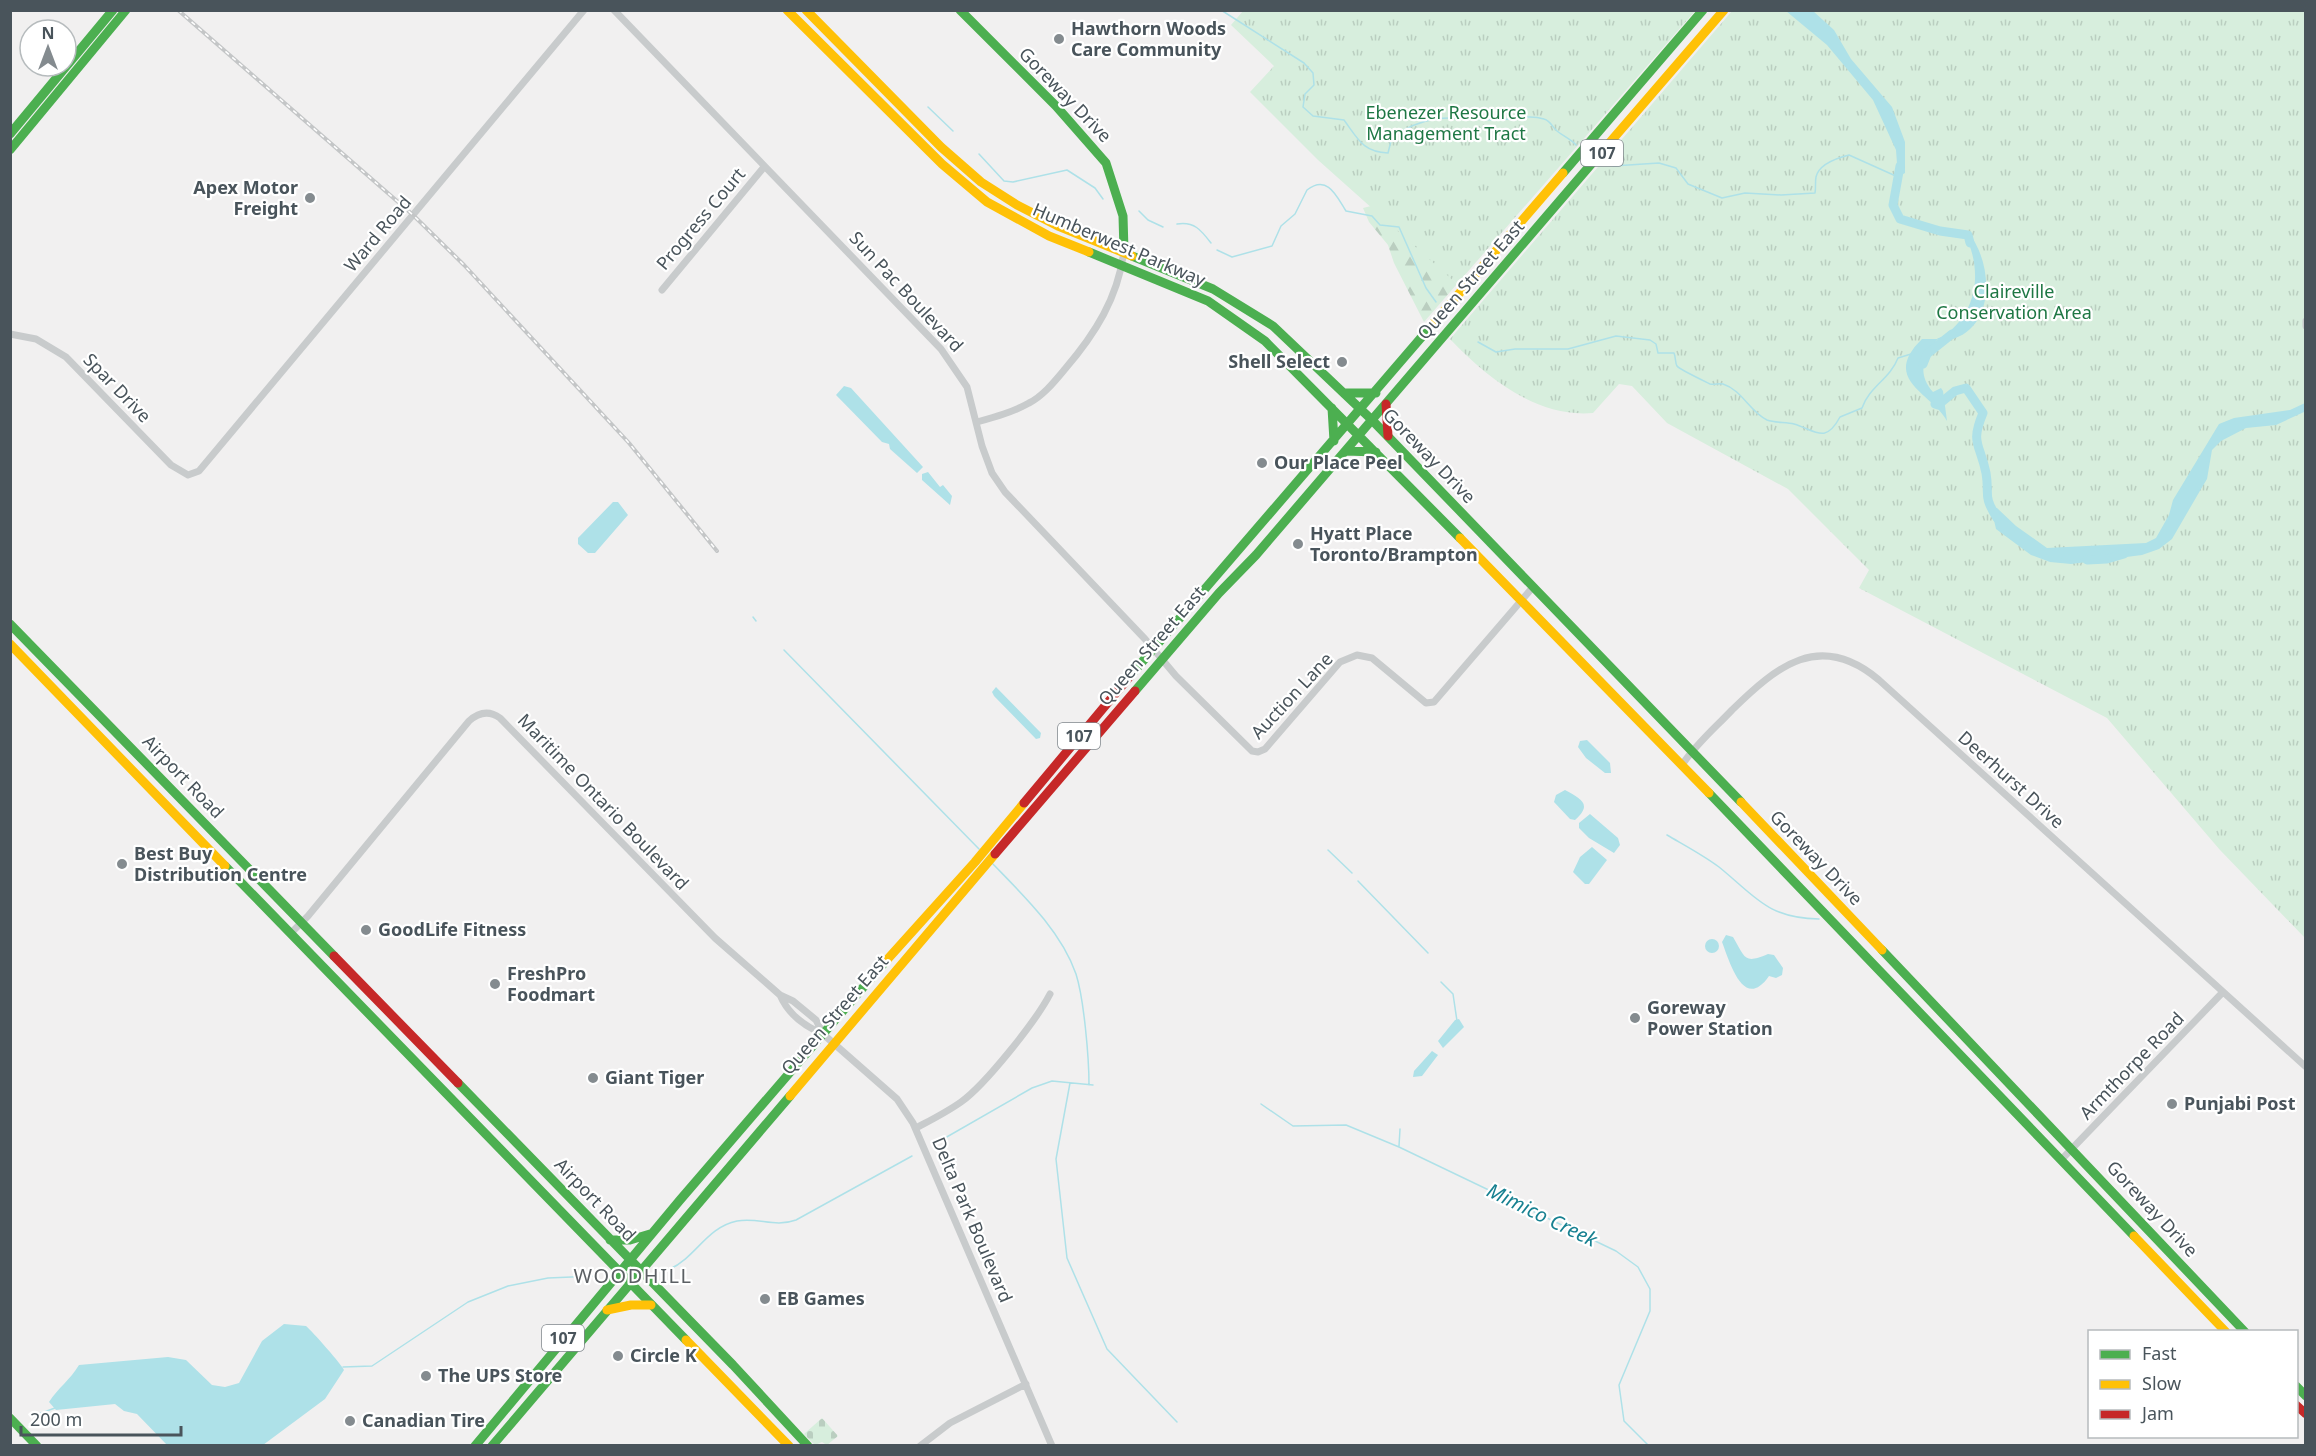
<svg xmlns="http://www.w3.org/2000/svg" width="2316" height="1456" font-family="'Noto Sans',sans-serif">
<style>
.forest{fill:url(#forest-firs)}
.cemetery{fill:url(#cemetery-stones)}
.park{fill:url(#park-tufts)}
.water{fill:#aee1e8}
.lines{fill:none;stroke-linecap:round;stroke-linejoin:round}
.stream{stroke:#aee1e8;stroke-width:1.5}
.river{stroke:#aee1e8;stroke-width:9}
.street{stroke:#c8cbcc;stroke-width:7}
.fast{stroke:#4caf50;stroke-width:9}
.slow{stroke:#ffc107;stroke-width:9}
.jam{stroke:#c62828;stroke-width:9}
.rail-casing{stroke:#c4c6c7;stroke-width:4}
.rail{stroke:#fff;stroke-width:1.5;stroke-dasharray:4.5;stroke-linecap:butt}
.poi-dot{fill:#848b8f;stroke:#fff;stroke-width:2}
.labels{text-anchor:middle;stroke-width:4.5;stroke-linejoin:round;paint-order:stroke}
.shield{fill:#fff;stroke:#80878c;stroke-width:1.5}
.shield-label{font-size:16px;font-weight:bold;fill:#49545b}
.poi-label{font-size:18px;font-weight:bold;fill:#49545b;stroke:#fff;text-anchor:start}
.street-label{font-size:18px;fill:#49545b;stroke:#fff}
.park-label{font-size:18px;fill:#1e7744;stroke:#fff}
.water-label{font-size:20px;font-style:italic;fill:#178191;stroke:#fff}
.neighbourhood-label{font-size:20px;letter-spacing:1.5px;fill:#5c6064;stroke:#fff}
</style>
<defs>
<pattern id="forest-firs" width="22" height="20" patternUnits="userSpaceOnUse" patternTransform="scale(1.5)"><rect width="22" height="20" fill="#d7eedd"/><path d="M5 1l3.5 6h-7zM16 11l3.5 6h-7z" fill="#bacec0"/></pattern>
<pattern id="cemetery-stones" width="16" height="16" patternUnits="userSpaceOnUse" patternTransform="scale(1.5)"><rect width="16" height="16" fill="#d7eedd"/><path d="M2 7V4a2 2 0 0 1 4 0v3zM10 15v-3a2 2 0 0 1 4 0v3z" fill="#bacec0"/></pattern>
<pattern id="park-tufts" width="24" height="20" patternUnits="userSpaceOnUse" patternTransform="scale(1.5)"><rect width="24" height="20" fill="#d7eedd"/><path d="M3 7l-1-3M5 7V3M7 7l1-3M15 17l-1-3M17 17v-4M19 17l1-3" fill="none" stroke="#bacec0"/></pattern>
</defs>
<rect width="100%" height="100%" fill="#f1f0f0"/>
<path class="forest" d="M 1375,205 L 1457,284 L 1424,322 L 1394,263 L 1388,245 L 1369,222 L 1363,208 Z"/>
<path class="cemetery" d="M 822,1418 L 838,1436 L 827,1445 L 822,1442 L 815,1445 L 804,1434 Z"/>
<path class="park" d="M 1243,11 L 1695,10 L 1695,11 L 1457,284 L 1318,160 L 1250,92 L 1274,66 L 1231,25 Z
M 1732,11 L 2305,11 L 2305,938 L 2220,850 L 2107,718 L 1859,588 L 1869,570 L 1788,489 L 1667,423 L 1632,386 L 1619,384 L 1593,413 C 1537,418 1487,378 1450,339 Z"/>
<path class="water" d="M 1786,11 L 1813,11 L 1834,30 L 1851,59 L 1892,107 L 1905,142 L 1905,173 L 1898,177 L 1896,150 L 1873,100 L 1827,45 Z
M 1964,232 L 1968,232 C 1995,265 1996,335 1943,341 L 1941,338 C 1979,313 1983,270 1964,232 Z
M 1922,339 L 1938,339 C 1924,356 1916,373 1933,392 L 1941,388 L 1943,391 L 1947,421 C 1932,393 1880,380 1922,339 Z
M 844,386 L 851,388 L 923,467 L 917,473 L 890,449 L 889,444 L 882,442 L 836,395 Z
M 2305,403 L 2304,412 L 2276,425 L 2246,428 L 2221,441 L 2212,450 L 2207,479 L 2201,489 L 2172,539 L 2159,549 L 2142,555 L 2071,564 L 2050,562 L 2031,555 L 1996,529 L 1991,507 L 1997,508 L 2016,526 L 2047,548 L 2146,543 L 2156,538 L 2169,515 L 2173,500 L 2219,424 L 2234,418 L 2290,410 Z
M 928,472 L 940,487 L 943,485 L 952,496 L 950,505 L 922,480 L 922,474 Z
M 613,502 L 618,502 L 628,515 L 595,553 L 588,553 L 578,544 L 578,538 Z
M 996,687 L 1041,733 L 1040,738 L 1036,739 L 994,696 L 992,692 Z
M 1587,740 L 1610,763 L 1611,773 L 1605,773 L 1586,758 L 1578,747 L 1580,741 Z
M 1565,790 C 1581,799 1593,804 1575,820 L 1570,819 L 1554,802 L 1556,795 Z
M 1590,814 L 1618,838 L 1620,845 L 1614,853 L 1589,838 L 1579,828 L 1579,823 Z
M 1592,847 L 1607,860 L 1589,884 L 1585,884 L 1573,872 L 1580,857 Z
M 1726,935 L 1733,937 C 1746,959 1744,964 1768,954 L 1774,955 L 1783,968 L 1782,975 L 1776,978 L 1769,976 C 1744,1012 1730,963 1722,942 Z
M1705 946a7 7 0 1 1 14 0a7 7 0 1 1-14 0Z
M 1459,1019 L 1464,1027 L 1443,1048 L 1438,1041 L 1455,1020 Z
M 1432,1051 L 1438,1055 L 1422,1076 L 1413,1077 L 1414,1071 Z
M 284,1324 L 306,1326 C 312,1331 343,1366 344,1370 L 325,1399 L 263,1445 L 167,1445 L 137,1414 L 124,1411 L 115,1404 L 56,1410 L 49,1402 C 58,1388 70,1380 79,1365 L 168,1357 L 186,1360 L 212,1385 L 225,1387 L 239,1383 L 262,1341 Z"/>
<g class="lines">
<path class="stream" d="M 1221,10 L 1304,63 L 1313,73 L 1314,85 L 1305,94 L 1303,107 L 1313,116 L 1344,120 C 1358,139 1363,152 1388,153 L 1392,137 C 1429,112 1452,118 1494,120 C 1511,120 1528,114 1544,119 C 1551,121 1552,127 1557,131 C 1563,136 1571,139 1576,145
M 928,107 L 953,131
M 979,154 L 1004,181 L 1013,182 L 1067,170 L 1095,188 L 1103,199
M 1613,166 L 1659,163 L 1676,168 L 1688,184 L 1722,198 L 1745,193 L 1781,195 L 1815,193 C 1816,187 1815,182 1816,177 C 1819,164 1837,158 1849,155 L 1898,177
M 1139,211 L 1148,220 L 1163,227
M 1177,224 C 1194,221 1201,230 1211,243
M 1217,250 L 1232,257 L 1272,246 L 1281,226 L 1295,214 L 1307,190 C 1328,174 1337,197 1346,211 L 1372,216 L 1380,225 L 1399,227 L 1426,288 L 1436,302
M 1938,339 L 1941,338
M 1478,342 L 1496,352 L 1515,349 L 1568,349 L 1616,336 L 1650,340 L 1656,344 L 1658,353 L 1674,353 C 1676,358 1675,363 1677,366 C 1679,369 1706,382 1710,384 C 1714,385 1719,383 1723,384 C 1742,390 1750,412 1767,420 C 1775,423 1786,422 1794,424 C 1815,430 1825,445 1840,417 L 1862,408 C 1869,387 1890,379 1898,358 L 1911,354
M 753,617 L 756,621
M 784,650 L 979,849
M 1667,835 C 1684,845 1703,855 1719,867 C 1756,897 1767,918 1819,919
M 1328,850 L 1352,873
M 992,863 C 1023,895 1061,931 1076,974 C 1084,999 1089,1058 1089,1085
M 1358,881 L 1428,953
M 1441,982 L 1453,994 L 1457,1021
M 1070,1083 L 1056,1159 L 1067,1258 L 1107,1349 L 1177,1422
M 1261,1104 L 1293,1126 L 1346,1125 L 1399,1147 L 1616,1251 L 1638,1267 L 1650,1289 L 1650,1311 L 1619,1385 L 1624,1421 L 1649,1446
M 938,1142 L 1032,1088 L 1052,1081 L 1093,1085
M 1399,1146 L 1400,1129
M 670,1269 C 696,1257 707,1227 737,1221 C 759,1217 774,1228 796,1220 L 912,1156
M 343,1367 L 372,1366 L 468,1302 L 508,1286 L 548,1278 L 595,1276
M 33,1416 L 55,1408"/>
<path class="river" d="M 1900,166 L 1893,205 L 1900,219 L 1940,231 L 1968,235 L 1970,243
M 1923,364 L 1927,354 L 1952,334
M 1935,404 L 1938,405 L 1955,391 L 1966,388 L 1983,413 C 1970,444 1980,443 1986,473 C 1990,496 1982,494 1997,518
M 2087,560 L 2107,559 L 2124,554"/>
<path class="street" d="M 614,10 L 941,349 L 967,387 L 982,446 L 992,473 L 1005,492 L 1145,639 L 1176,676 L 1252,751 L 1258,752 L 1265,749 L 1340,662 L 1357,655 L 1372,658 L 1426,703 L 1434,702 L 1533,587
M 662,290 L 764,167
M 2306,321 L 2306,326
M 10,334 L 36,339 L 66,357 L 171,465 L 188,475 L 199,471 L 584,10
M 977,422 C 995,417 1013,412 1029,403 C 1043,396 1055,381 1065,369 C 1095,334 1118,298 1124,251
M 1682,765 C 1696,744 1715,728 1732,710 C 1777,666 1820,630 1879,680 L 2306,1067
M 292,932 L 308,916 L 469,721 C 479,712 489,710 500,718 L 715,938 L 780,995 L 793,1001 L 816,1020 L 823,1034
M 780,995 C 788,1014 804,1026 823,1034 L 897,1099 L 913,1123 L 1052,1446
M 916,1128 C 931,1120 947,1112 961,1102 C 985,1085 1036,1021 1050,994
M 2062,1159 L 2223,992
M 920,1446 L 950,1423 L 1026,1384"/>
<path class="fast" d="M 960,10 L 1056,106 L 1106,163 L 1123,216 L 1124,251
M 10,134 L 113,10
M 10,150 L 126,10
M 1563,173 L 1703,10
M 1089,252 L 1208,301 L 1265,341 L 1460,538
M 1132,256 L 1213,289 L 1273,326 L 1372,420 L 1741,802
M 1344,393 L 1376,393
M 1332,408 L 1334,441
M 1346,451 L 1376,452
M 10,624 L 334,956
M 1130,676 L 1432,325
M 1135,691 L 1219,593 L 1256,555 L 1599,155
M 1709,793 L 2134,1236
M 225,866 L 686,1340
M 1882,950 L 2245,1332
M 458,1083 L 733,1365 L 808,1446
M 610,1240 L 630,1240 L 650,1234
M 2296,1386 L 2306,1396
M 10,1418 L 37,1446
M 475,1446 L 680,1200 L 885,962
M 492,1446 L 790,1096"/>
<path class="slow" d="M 787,10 L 942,164 L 987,202 L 1049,236 L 1089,252
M 806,10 L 941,147 L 981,182 L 1017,205 L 1058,226 L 1132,256
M 1599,155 L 1724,10
M 1432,325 L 1563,173
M 1460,538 L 1709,793
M 10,644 L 225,866
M 1741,802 L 1882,950
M 885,962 L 975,862 L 1024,803
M 790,1096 L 995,854
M 2134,1236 L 2226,1332
M 607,1310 L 631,1305 L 651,1305
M 686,1340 L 789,1446"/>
<path class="jam" d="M 1386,404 L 1388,436
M 1024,803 L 1130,676
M 995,854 L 1135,691
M 334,956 L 458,1083
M 2296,1405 L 2306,1414"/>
<g class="rail-casing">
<path id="rail" d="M 178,10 L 413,215 L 464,265 L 629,443 L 717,551"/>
</g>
<use href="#rail" class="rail"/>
</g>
<g class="poi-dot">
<circle cx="1059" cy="39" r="6"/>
<circle cx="310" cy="198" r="6"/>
<circle cx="1342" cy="362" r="6"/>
<circle cx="1262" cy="463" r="6"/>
<circle cx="1298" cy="544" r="6"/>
<circle cx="122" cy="864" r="6"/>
<circle cx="366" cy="930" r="6"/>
<circle cx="495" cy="984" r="6"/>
<circle cx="1635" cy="1018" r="6"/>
<circle cx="593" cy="1078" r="6"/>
<circle cx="2172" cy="1104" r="6"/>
<circle cx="765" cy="1299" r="6"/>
<circle cx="618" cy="1356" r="6"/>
<circle cx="426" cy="1376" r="6"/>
<circle cx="350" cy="1421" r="6"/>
</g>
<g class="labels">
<g class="shield">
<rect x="1581" y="140" width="42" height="26" rx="4.5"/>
<rect x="1058" y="723" width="42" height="26" rx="4.5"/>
<rect x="542" y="1325" width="42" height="26" rx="4.5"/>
</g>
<g class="shield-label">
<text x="1602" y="159">107</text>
<text x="1079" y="742">107</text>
<text x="563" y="1344">107</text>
</g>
<g class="poi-label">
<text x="1071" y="35">Hawthorn Woods<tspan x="1071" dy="21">Care Community</tspan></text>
<text x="298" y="194" text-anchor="end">Apex Motor<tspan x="298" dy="21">Freight</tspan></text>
<text x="1330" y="368" text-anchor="end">Shell Select</text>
<text x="1274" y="469">Our Place Peel</text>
<text x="1310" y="540">Hyatt Place<tspan x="1310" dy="21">Toronto/Brampton</tspan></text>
<text x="134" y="860">Best Buy<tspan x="134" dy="21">Distribution Centre</tspan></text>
<text x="378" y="936">GoodLife Fitness</text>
<text x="507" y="980">FreshPro<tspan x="507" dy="21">Foodmart</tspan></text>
<text x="1647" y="1014">Goreway<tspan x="1647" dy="21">Power Station</tspan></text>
<text x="605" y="1084">Giant Tiger</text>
<text x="2184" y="1110">Punjabi Post</text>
<text x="777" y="1305">EB Games</text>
<text x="630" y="1362">Circle K</text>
<text x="438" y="1382">The UPS Store</text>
<text x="362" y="1427">Canadian Tire</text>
</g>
<g class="street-label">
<text transform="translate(1065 95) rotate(46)" y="6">Goreway Drive</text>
<text transform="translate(701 219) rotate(-50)" y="6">Progress Court</text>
<text transform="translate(378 234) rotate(-50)" y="6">Ward Road</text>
<text transform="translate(1119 245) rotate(23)" y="6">Humberwest Parkway</text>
<text transform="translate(1471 280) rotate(-49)" y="6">Queen Street East</text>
<text transform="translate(906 292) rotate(47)" y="6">Sun Pac Boulevard</text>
<text transform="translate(117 388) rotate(46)" y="6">Spar Drive</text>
<text transform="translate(1429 456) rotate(46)" y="6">Goreway Drive</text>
<text transform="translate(1152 646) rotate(-49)" y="6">Queen Street East</text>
<text transform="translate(1292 696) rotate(-47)" y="6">Auction Lane</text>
<text transform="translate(183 777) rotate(46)" y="6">Airport Road</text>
<text transform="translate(2011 780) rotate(42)" y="6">Deerhurst Drive</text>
<text transform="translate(603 802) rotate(46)" y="6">Maritime Ontario Boulevard</text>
<text transform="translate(1816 858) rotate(46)" y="6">Goreway Drive</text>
<text transform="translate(835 1015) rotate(-49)" y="6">Queen Street East</text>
<text transform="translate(2132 1066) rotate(-46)" y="6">Armthorpe Road</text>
<text transform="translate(595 1200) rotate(46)" y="6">Airport Road</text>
<text transform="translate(2152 1209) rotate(47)" y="6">Goreway Drive</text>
<text transform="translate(972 1220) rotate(67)" y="6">Delta Park Boulevard</text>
</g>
<g class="park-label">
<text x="1446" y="119">Ebenezer Resource<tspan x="1446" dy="21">Management Tract</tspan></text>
<text x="2014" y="298">Claireville<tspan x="2014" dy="21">Conservation Area</tspan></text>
</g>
<g class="water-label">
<text transform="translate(1542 1215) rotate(26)" y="7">Mimico Creek</text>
</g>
<g class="neighbourhood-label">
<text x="633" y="1283">WOODHILL</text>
</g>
</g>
<rect width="2316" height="1456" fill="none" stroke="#49545b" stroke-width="24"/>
<rect x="2088" y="1330" width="210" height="108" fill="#ffffff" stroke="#b6bbbd" stroke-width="1.5"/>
<rect x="2100" y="1350" width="30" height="9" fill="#4caf50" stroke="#b6bbbd" stroke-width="1.5"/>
<text x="2142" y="1360" font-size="18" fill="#49545b">Fast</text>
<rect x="2100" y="1380" width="30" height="9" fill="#ffc107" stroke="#b6bbbd" stroke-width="1.5"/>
<text x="2142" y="1390" font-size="18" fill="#49545b">Slow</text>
<rect x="2100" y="1410" width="30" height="9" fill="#c62828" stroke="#b6bbbd" stroke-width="1.5"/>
<text x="2142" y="1420" font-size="18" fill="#49545b">Jam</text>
<g transform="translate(48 48)"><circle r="28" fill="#ffffff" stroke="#b6bbbd" stroke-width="1.5"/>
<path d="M0-4.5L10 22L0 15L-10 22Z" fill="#848b8f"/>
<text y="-9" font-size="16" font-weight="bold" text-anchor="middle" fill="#49545b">N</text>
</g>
<path d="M21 1426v9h160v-9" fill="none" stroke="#49545b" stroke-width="3"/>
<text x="30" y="1426" font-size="18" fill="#49545b" stroke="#ffffff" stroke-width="4.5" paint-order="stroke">200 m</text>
</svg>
